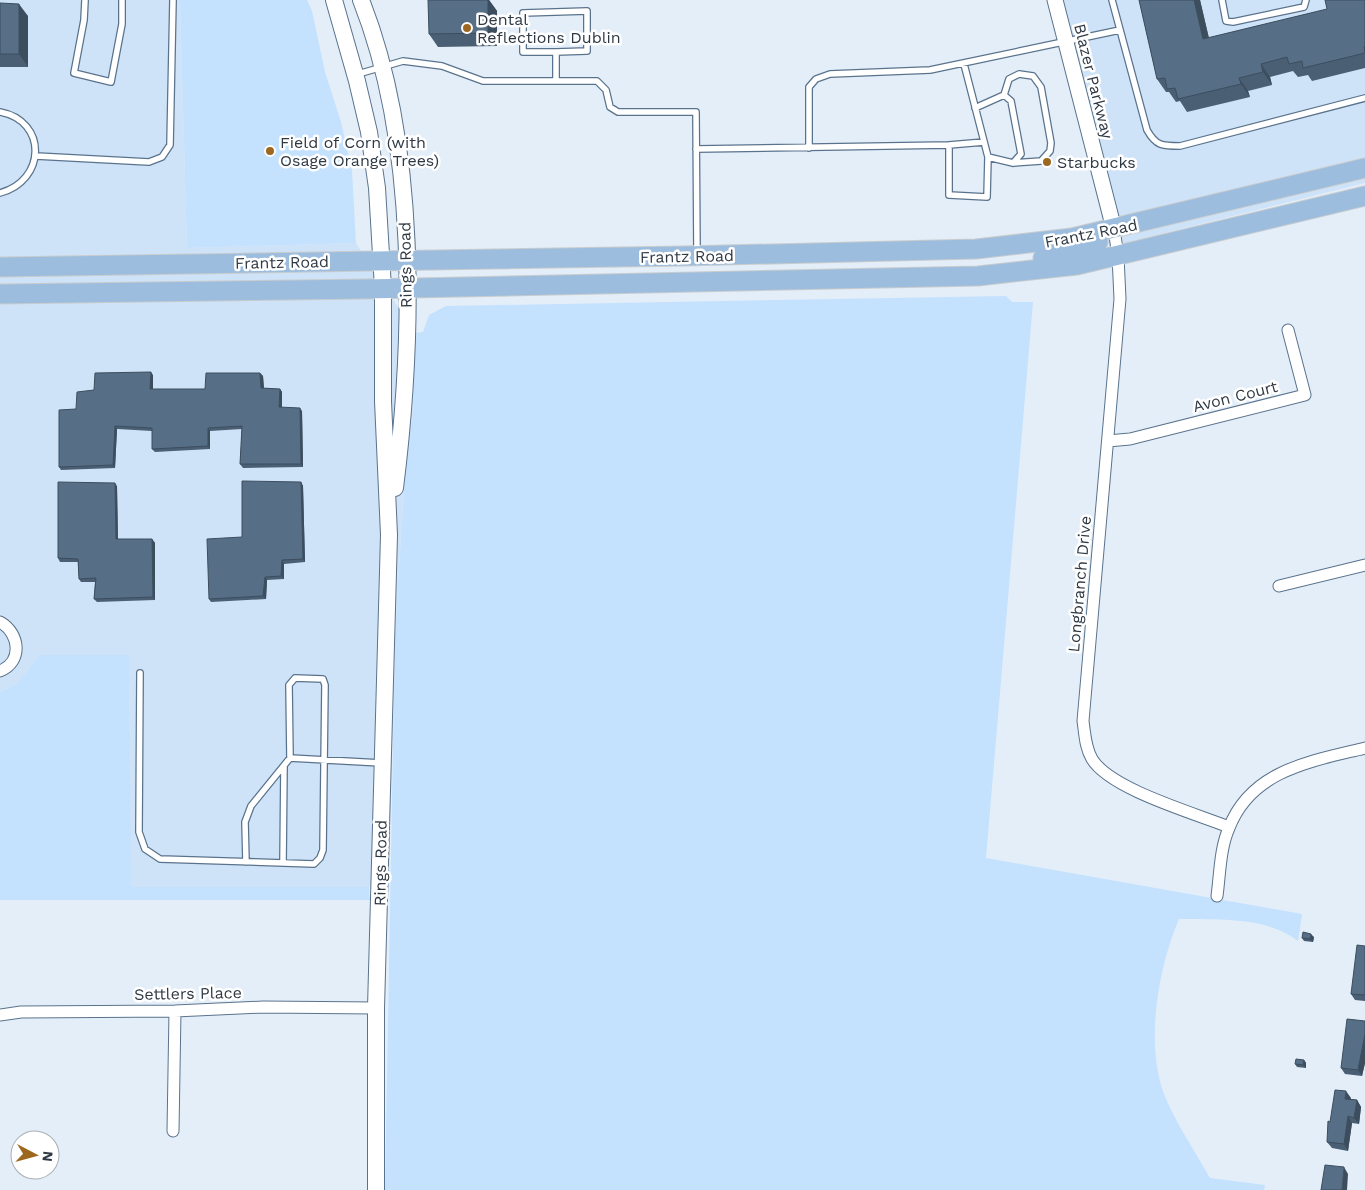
<svg xmlns="http://www.w3.org/2000/svg" width="1365" height="1190" font-family="'Work Sans',sans-serif">
<style>
.built{fill:#cfe3f8}
.green{fill:#c4e1fe}
.lines{fill:none;stroke-linecap:round;stroke-linejoin:round}
.service-casing{stroke:#5a738c;stroke-width:8}
.minor-casing{stroke:#5a738c;stroke-width:13}
.tertiary-casing{stroke:#5a738c;stroke-width:17}
.secondary-casing{stroke:#5a738c;stroke-width:18}
.primary-casing{stroke:#c9ccce;stroke-width:21}
.service{stroke:#fff;stroke-width:5.5}
.minor{stroke:#fff;stroke-width:11}
.tertiary{stroke:#fff;stroke-width:15}
.secondary{stroke:#fff;stroke-width:16}
.primary{stroke:#9cbddd;stroke-width:19}
.wall{fill:#4a5f74}
.shaded-wall{fill:#3c4e5e}
.building{fill:#566f87;stroke:#3c4e5e}
.poi-dot{fill:#9d6720;stroke:#fff;stroke-width:2}
.labels{text-anchor:middle;stroke-width:5;stroke-linejoin:round;paint-order:stroke}
.poi-label{font-size:16px;fill:#2e3944;stroke:#fff;text-anchor:start}
.street-label{font-size:16px;fill:#2e3944;stroke:#fff}
</style>
<rect width="100%" height="100%" fill="#e3eef9"/>
<path class="built" d="M 0,0 L 180,0 L 187,248 L 356,243 L 415,333 L 413,417 L 407,440 L 395,633 L 389,887 L 130,887 L 129,655 L 39,655 L 17,684 L 0,692 Z
M 1049,0 L 1365,0 L 1365,183 L 1109,247 Z"/>
<path class="green" d="M 180,0 L 307,0 L 312,11 L 325,72 L 341,122 L 352,171 L 356,243 L 187,248 Z
M 1006,296 L 1012,302 L 1033,302 L 986,858 L 1302,914 L 1298,941 C 1266,916 1219,920 1179,919 C 1158,968 1145,1043 1164,1094 C 1174,1120 1196,1153 1210,1178 L 1265,1185 L 1264,1190 L 385,1190 L 395,633 L 407,440 L 413,417 L 415,333 L 423,332 L 429,315 L 446,306 Z
M 39,655 L 129,655 L 131,887 L 369,887 L 370,900 L 0,900 L 0,692 L 17,684 Z"/>
<g class="lines">
<g class="service-casing">
<path id="service" d="M 85,0 L 84,20 L 74,73 L 111,82 L 122,24 L 122,0
M 1112,0 L 1147,130 C 1156,146 1162,146 1180,146 L 1365,98
M 1222,0 L 1226,21 L 1233,22 L 1304,7 L 1306,0
M 556,52 L 523,52 L 523,13 L 587,11 L 587,51 L 556,52 L 556,81
M 964,64 L 988,157 L 987,197 L 949,195 L 949,145 L 984,142
M 358,74 L 403,61 L 442,66 L 483,81 L 597,81 L 606,90 L 610,107 L 618,112 L 696,112 L 697,254
M 1004,95 L 1011,101 L 1021,154 L 1013,163
M 975,108 L 1004,95 L 1009,79 L 1019,74 L 1033,76 L 1041,87 L 1051,143 L 1050,151 L 1041,161 L 1013,163 L 988,157
M 0,112 C 48,121 46,181 0,193
M 809,148 L 809,87 L 816,79 L 830,74 L 930,70 L 1120,30
M 696,149 L 949,145
M 36,156 L 149,162 L 162,157 L 170,145 L 173,0
M 140,673 L 139,832 L 145,849 L 160,859 L 314,864 L 320,858 L 323,850 L 325,685 L 323,679 L 295,678 L 289,685 L 290,758
M 246,862 L 245,822 L 251,806 L 290,758 L 381,763
M 283,863 L 284,766"/>
</g>
<g class="minor-casing">
<path id="minor" d="M 1114,229 L 1118,256 L 1120,299 L 1083,721 C 1085,734 1085,747 1092,759 C 1110,789 1194,813 1229,827
M 1108,441 L 1130,439 L 1305,395 L 1288,330
M 1279,586 L 1365,565
M 0,622 C 20,633 23,662 0,671
M 1217,896 C 1220,874 1220,848 1229,828 C 1251,770 1312,761 1365,748
M 0,1015 L 21,1012 L 175,1011 L 263,1007 L 376,1008
M 173,1131 L 175,1011"/>
</g>
<g class="tertiary-casing">
<path id="tertiary" d="M 1055,0 L 1114,229"/>
</g>
<g class="secondary-casing">
<path id="secondary" d="M 334,0 L 357,81 L 369,132 L 377,188 L 383,288 L 383,401 L 389,535 L 376,1008 L 376,1190
M 361,0 C 418,144 414,336 395,488"/>
</g>
<g class="primary-casing">
<path id="primary" d="M 1043,258 L 1076,251 L 1098,242
M 0,267 L 684,256 L 976,249 L 1072,238 L 1365,168
M 0,294 L 365,289 L 978,276 L 1077,265 L 1365,196"/>
</g>
<use href="#service" class="service"/>
<use href="#minor" class="minor"/>
<use href="#tertiary" class="tertiary"/>
<use href="#secondary" class="secondary"/>
<use href="#primary" class="primary"/>
</g>
<path class="wall" d="M 488,0 L 489,0 L 497,11 L 497,46 L 438,47 L 429,34 Z
M 1139,0 L 1200,0 L 1209,38 L 1365,0 L 1365,68 L 1312,81 L 1308,75 L 1298,77 L 1293,71 L 1270,77 L 1272,85 L 1248,91 L 1250,97 L 1187,112 L 1180,101 L 1176,102 L 1169,92 L 1166,92 L 1157,79 Z
M 0,3 L 28,16 L 28,67 L 0,67 Z
M 260,373 L 263,376 L 264,388 L 280,389 L 282,392 L 282,408 L 302,411 L 303,467 L 243,468 L 240,464 L 242,429 L 210,431 L 210,449 L 155,452 L 152,449 L 152,431 L 117,429 L 115,468 L 61,470 L 59,467 L 76,409 L 94,390 L 153,375 L 153,389 L 205,389 Z
M 301,482 L 303,486 L 305,562 L 284,564 L 284,579 L 267,580 L 266,599 L 211,602 L 209,599 L 242,537 Z
M 117,486 L 118,539 L 152,539 L 155,543 L 155,600 L 97,602 L 94,599 L 95,582 L 81,582 L 79,579 L 78,562 L 60,562 L 58,558 Z
M 1314,937 L 1313,942 L 1304,941 L 1302,938 Z
M 1365,946 L 1365,1001 L 1355,1000 L 1351,994 Z
M 1365,1021 L 1365,1063 L 1362,1076 L 1345,1074 L 1341,1068 Z
M 1304,1060 L 1306,1063 L 1306,1068 L 1297,1067 L 1295,1064 Z
M 1351,1098 L 1351,1099 L 1357,1100 L 1361,1107 L 1359,1124 L 1352,1123 L 1348,1151 L 1332,1148 L 1327,1142 L 1330,1122 Z"/>
<path class="shaded-wall" d="M 488,0 L 489,0 L 497,11 L 497,46 L 488,33 Z
M 1194,0 L 1200,0 L 1212,52 L 1203,39 Z
M 19,4 L 28,16 L 28,67 L 19,54 Z
M 1261,64 L 1270,77 L 1272,85 L 1263,72 Z
M 1239,78 L 1248,91 L 1250,97 L 1241,84 Z
M 151,372 L 153,375 L 153,392 L 150,389 Z
M 260,373 L 263,376 L 264,391 L 261,388 Z
M 280,389 L 282,392 L 282,411 L 279,407 Z
M 300,408 L 302,411 L 303,467 L 301,464 Z
M 115,426 L 117,429 L 115,468 L 113,465 Z
M 208,428 L 210,431 L 210,449 L 208,446 Z
M 301,482 L 303,486 L 305,562 L 303,559 Z
M 115,483 L 117,486 L 118,542 L 116,539 Z
M 152,539 L 155,543 L 155,600 L 153,597 Z
M 282,560 L 284,564 L 284,579 L 281,576 Z
M 265,577 L 267,580 L 266,599 L 263,596 Z
M 1311,934 L 1314,937 L 1313,942 L 1310,939 Z
M 1365,1034 L 1365,1063 L 1362,1076 L 1358,1070 Z
M 1304,1060 L 1306,1063 L 1306,1068 L 1303,1065 Z
M 1346,1091 L 1351,1098 L 1350,1105 L 1345,1099 Z
M 1357,1100 L 1361,1107 L 1359,1124 L 1354,1118 Z
M 1348,1116 L 1352,1123 L 1348,1151 L 1344,1144 Z
M 1344,1167 L 1348,1174 L 1347,1190 L 1342,1190 Z"/>
<path class="building" d="M 428,0 L 488,0 L 488,33 L 429,34 Z
M 1139,0 L 1194,0 L 1203,39 L 1327,9 L 1325,0 L 1365,0 L 1365,46 L 1364,47 L 1365,53 L 1303,68 L 1302,61 L 1289,64 L 1287,57 L 1261,64 L 1263,72 L 1239,78 L 1241,84 L 1178,99 L 1175,88 L 1167,89 L 1165,78 L 1157,79 Z
M 0,3 L 19,4 L 19,54 L 0,54 Z
M 151,372 L 150,389 L 205,389 L 206,373 L 260,373 L 261,388 L 280,389 L 279,407 L 300,408 L 301,464 L 240,464 L 242,426 L 208,428 L 208,446 L 152,449 L 152,428 L 115,426 L 113,465 L 59,467 L 59,410 L 76,409 L 77,392 L 94,390 L 95,373 Z
M 242,481 L 301,482 L 303,559 L 282,560 L 281,576 L 265,577 L 263,596 L 209,599 L 207,539 L 242,537 Z
M 58,482 L 115,483 L 116,539 L 152,539 L 153,597 L 94,599 L 96,578 L 79,579 L 78,559 L 58,558 Z
M 1303,932 L 1311,934 L 1310,939 L 1302,938 Z
M 1357,945 L 1365,946 L 1365,995 L 1351,994 Z
M 1347,1019 L 1365,1021 L 1365,1034 L 1358,1070 L 1341,1068 Z
M 1296,1059 L 1304,1060 L 1303,1065 L 1295,1064 Z
M 1335,1090 L 1346,1091 L 1345,1099 L 1357,1100 L 1354,1118 L 1348,1116 L 1344,1144 L 1327,1142 L 1328,1121 L 1330,1122 Z
M 1325,1165 L 1344,1167 L 1342,1190 L 1321,1190 Z"/>
<g class="poi-dot">
<circle cx="467" cy="28" r="5"/>
<circle cx="270" cy="151" r="5"/>
<circle cx="1047" cy="162" r="5"/>
</g>
<g class="labels">
<g class="poi-label">
<text x="477" y="25">Dental<tspan x="477" dy="18">Reflections Dublin</tspan></text>
<text x="280" y="148">Field of Corn (with<tspan x="280" dy="18">Osage Orange Trees)</tspan></text>
<text x="1057" y="168">Starbucks</text>
</g>
<g class="street-label">
<text transform="translate(1094 81) rotate(76)" y="6">Blazer Parkway</text>
<text transform="translate(1091 233) rotate(-11)" y="6">Frantz Road</text>
<text transform="translate(687 256) rotate(-1)" y="6">Frantz Road</text>
<text transform="translate(282 262) rotate(-1)" y="6">Frantz Road</text>
<text transform="translate(405 265) rotate(-91)" y="6">Rings Road</text>
<text transform="translate(1235 396) rotate(-14)" y="6">Avon Court</text>
<text transform="translate(1079 584) rotate(-85)" y="6">Longbranch Drive</text>
<text transform="translate(380 863) rotate(-89)" y="6">Rings Road</text>
<text transform="translate(188 993) rotate(-1)" y="6">Settlers Place</text>
</g>
</g>
<g transform="translate(35 1155) rotate(96)"><circle r="24" fill="#ffffff" stroke="#abb0b4"/>
<path d="M0-4L9 19L0 12L-9 19Z" fill="#9d6720"/>
<text y="-8" font-size="14" font-weight="bold" text-anchor="middle" fill="#2e3944">N</text>
</g>
</svg>
